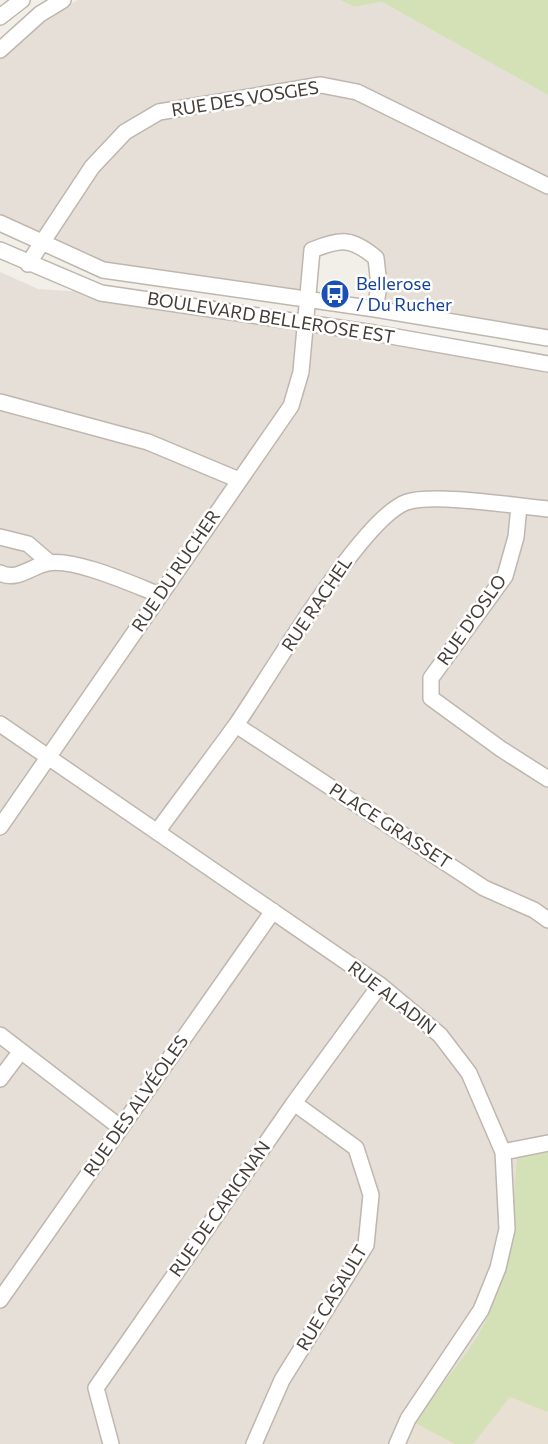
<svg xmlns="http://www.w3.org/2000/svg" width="548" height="1444" font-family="Commissioner,sans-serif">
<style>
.residential{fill:#e5dfd7}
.education{fill:#e9e0d4}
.green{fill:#d4e1b6}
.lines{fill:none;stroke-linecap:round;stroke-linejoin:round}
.minor-casing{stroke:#bfb7af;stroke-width:18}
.minor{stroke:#fff;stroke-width:15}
.labels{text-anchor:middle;stroke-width:5;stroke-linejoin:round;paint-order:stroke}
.street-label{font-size:18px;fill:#453e38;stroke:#fff}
.transit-label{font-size:18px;fill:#164399;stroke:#fff;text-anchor:start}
</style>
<rect width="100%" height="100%" fill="#f2eee8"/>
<path class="residential" d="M 78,0 L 340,0 L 354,7 L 382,2 L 548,95 L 548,338 L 375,309 L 376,258 L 357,243 L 312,250 L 308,298 L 103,270 L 0,218 L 0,58 L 43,18 Z
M 0,272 L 38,289 L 101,293 L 548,364 L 548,1444 L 0,1444 Z"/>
<path class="education" d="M 510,1397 L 548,1412 L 548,1444 L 473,1444 Z
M 413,1422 L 455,1444 L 405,1444 Z"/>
<path class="green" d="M 340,0 L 548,0 L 548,95 L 382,2 L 354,7 Z
M 548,1152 L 548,1412 L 510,1397 L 473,1444 L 455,1444 L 413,1422 C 433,1394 467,1357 482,1328 C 511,1272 512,1219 517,1158 Z"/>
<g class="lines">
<g class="minor-casing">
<path id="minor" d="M 0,17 L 22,0
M 0,50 L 40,14 L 63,0
M 0,223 L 103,270 L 375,309 L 548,338
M 0,250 L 101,293 L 374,333 L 548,364
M 28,264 L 92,167 L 125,132 L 159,112 L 321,85 L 357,92 L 548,186
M 0,402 L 148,442 L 239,480
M 519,506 L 516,537 L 505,576 L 431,678 L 431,698 L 501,749 L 548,779
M 0,537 L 28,544 L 49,562
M 0,573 C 17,582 33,565 48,563 C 75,558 134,585 160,595
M 0,724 L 380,985 L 440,1035 L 469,1073 L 503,1152 L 507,1229 L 498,1268 L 481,1310 L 408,1419 L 397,1444
M 236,725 L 484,888 L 534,910 L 548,920
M 0,827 L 291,406 L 301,372 L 312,250 C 342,238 352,238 376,258 L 379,286 L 375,309
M 157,832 C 183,796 210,761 236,725 C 268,679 362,517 407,502 C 434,493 516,506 548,509
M 0,1035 L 121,1128
M 0,1079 L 21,1051
M 503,1152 L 548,1143
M 0,1300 L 273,911
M 111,1444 L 96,1388 L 294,1103 L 380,985
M 254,1444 L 282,1380 L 366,1245 L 371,1195 L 356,1148 L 294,1103"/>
</g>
<use href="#minor" class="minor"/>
</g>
<defs>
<g id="bus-disc" transform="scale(1.5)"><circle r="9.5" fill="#1a4fb4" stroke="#fff"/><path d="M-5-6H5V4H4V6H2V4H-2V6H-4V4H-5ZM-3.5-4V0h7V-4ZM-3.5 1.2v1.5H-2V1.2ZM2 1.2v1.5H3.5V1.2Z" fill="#fff"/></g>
</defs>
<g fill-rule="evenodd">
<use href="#bus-disc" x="335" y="294"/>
</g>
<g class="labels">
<g class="street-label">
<text transform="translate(245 99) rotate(-9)" y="6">RUE DES VOSGES</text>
<text transform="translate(271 318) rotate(9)" y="6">BOULEVARD BELLEROSE EST</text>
<text transform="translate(176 571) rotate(-56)" y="6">RUE DU RUCHER</text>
<text transform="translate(317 604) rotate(-56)" y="6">RUE RACHEL</text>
<text transform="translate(472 620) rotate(-55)" y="6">RUE D'OSLO</text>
<text transform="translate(390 826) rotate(33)" y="6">PLACE GRASSET</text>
<text transform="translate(392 998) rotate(38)" y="6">RUE ALADIN</text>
<text transform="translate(136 1106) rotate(-55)" y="6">RUE DES ALVÉOLES</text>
<text transform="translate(220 1209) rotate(-55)" y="6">RUE DE CARIGNAN</text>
<text transform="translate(332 1298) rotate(-59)" y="6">RUE CASAULT</text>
</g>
<g class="transit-label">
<text x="356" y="290">Bellerose<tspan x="356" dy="21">/ Du Rucher</tspan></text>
</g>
</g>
</svg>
